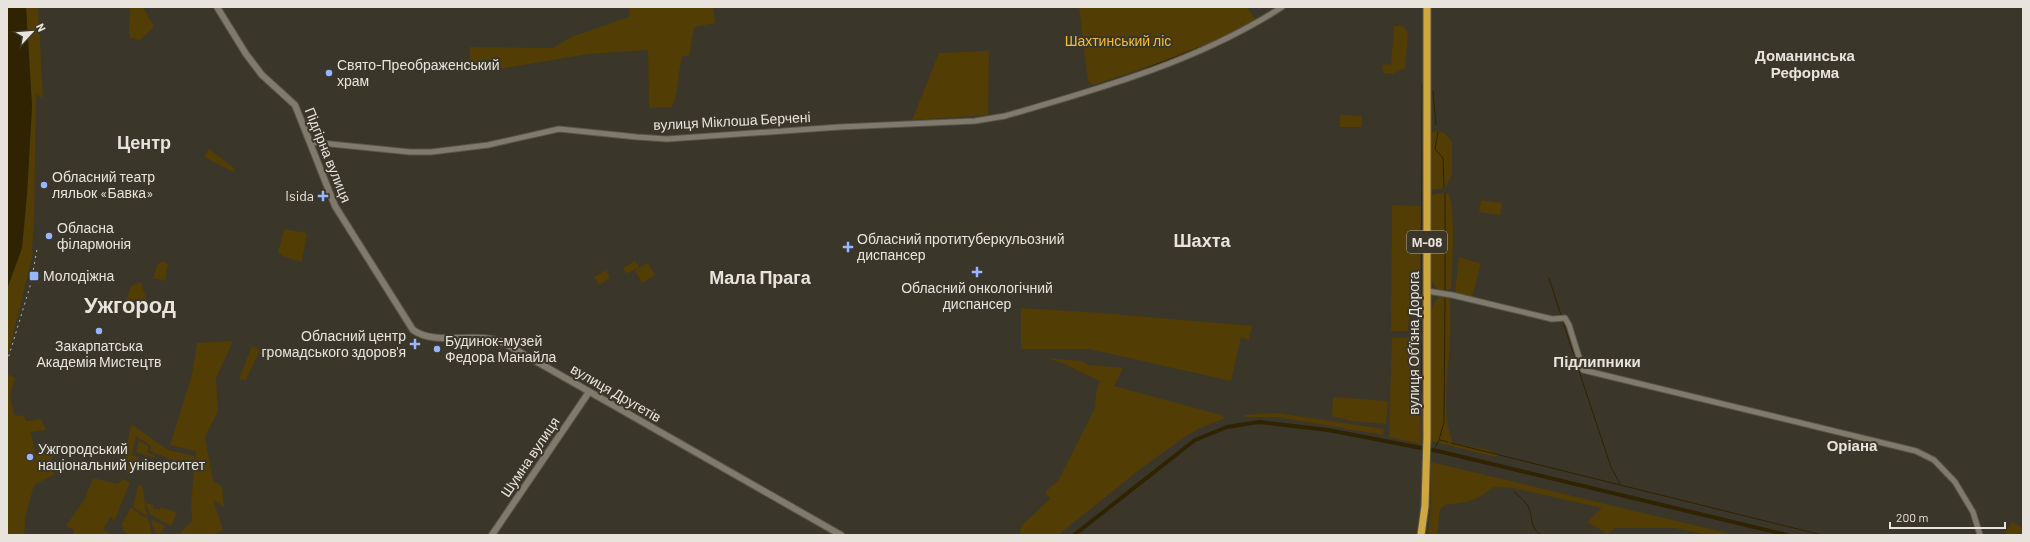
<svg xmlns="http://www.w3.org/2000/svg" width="2030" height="542" font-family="Barlow,sans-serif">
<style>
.green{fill:#523d05}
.water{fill:#302302}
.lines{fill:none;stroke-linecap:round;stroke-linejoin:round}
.stream{stroke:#302302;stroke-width:1}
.canal{stroke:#302302;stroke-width:4}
.tertiary-casing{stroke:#59554b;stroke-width:7}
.secondary-casing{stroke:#59554b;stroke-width:8}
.trunk-casing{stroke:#59554b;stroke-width:9}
.tertiary{stroke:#807a6c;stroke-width:5}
.secondary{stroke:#807a6c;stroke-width:6}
.trunk{stroke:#cfa73f;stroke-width:7}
.rail{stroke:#bdb9b1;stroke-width:1;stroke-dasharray:2 4;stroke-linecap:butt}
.poi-dot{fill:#97b6fd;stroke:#3b362a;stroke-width:1.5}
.labels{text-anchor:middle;stroke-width:4;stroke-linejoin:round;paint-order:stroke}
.shield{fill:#3b362a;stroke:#b4b0a7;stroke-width:1}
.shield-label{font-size:13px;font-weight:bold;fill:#e8e4dd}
.park-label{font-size:14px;fill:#f6bf2c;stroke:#3b362a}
.poi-label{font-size:14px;fill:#e8e4dd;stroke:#3b362a;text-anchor:start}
.street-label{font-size:14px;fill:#e8e4dd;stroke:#3b362a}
.neighbourhood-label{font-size:15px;font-weight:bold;fill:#e8e4dd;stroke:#3b362a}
.district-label{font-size:18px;font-weight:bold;fill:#e8e4dd;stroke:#3b362a}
.town-label{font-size:22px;font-weight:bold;fill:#e8e4dd;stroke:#3b362a}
</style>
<rect width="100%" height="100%" fill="#3b362a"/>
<path class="green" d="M 26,7 L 29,7 L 29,12 L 29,7 L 38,7 L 43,98 L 36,94 L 34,223 L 32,249 L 33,254 L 7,359 L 7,289 L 22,248 L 27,194 L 32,106 Z
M 130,7 L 143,7 L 154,27 L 140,40 L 130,38 L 129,34 Z
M 630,7 L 713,7 L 715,23 L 694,27 L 689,56 L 682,56 C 678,73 679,92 672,107 L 649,108 L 648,50 L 588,54 L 481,72 L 469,72 L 470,47 L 553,48 L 571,37 L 629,17 Z
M 1079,7 L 1247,7 L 1256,21 C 1204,48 1148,67 1093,85 L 1088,81 Z
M 1394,26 L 1403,26 L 1408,33 L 1405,68 L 1392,74 L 1383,73 L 1382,65 L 1391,64 Z
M 989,51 L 988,115 L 912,120 L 939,53 Z
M 1340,115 L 1362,116 L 1362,127 L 1340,127 Z
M 1435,131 L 1443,132 L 1452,141 L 1452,175 L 1445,188 L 1431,190 L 1431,133 Z
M 209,149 L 235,169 L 234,172 L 204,157 Z
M 1444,193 L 1449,194 C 1456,216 1452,264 1451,288 L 1445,291 L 1436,288 L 1432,281 L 1431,272 L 1431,197 L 1434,194 Z
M 1481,200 L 1502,203 L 1500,215 L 1479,212 Z
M 1392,205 L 1421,206 L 1420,300 L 1410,302 L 1408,331 L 1391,331 Z
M 284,229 L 307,233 L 302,262 L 284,257 L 278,252 Z
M 1459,257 L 1481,264 L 1472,297 L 1455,292 Z
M 162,261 L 168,264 L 165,281 L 153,278 L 158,264 Z
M 635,261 L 639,267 L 626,274 L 623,268 Z
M 648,263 L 655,275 L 642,283 L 635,270 Z
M 606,270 L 610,278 L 599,285 L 594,277 Z
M 141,282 L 147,301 L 130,313 L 123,309 L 131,286 Z
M 1446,295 L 1450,299 C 1450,312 1451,326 1450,339 C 1449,372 1440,412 1453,443 L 1488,450 L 1499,455 L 1495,457 L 1431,441 L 1431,311 C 1435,302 1436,296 1446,295 Z
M 1021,308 L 1102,313 L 1252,326 L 1249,340 L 1241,337 L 1231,381 L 1089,349 L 1021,349 Z
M 1412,337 L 1419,340 L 1421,444 L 1389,437 L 1392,338 Z
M 233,341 L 216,378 L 218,411 L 205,437 L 213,481 L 222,486 L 224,507 L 213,500 L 223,530 L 214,535 L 178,535 L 192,521 L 191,503 L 196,451 L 170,445 L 192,375 L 197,343 Z
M 252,346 L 260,350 L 246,380 L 239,379 Z
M 1047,358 L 1082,361 L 1089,365 L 1123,368 L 1114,386 L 1221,415 L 1225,418 L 1198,429 L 1183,438 L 1139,470 L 1058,535 L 1019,535 L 1022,525 L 1050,499 L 1045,492 L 1058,481 L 1095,408 L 1096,392 L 1100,381 L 1062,363 Z
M 7,374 L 15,378 L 10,394 L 14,415 L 24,416 L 26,421 L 41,419 L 46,430 L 31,432 L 35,453 L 53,448 L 52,460 L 47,464 L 55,474 L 34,485 L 26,515 L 24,535 L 7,535 Z
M 1333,397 L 1388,401 L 1386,424 L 1351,421 L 1332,416 Z
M 1278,413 L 1384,429 L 1383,435 L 1278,417 L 1247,417 L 1243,415 Z
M 131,424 L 168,450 L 194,456 L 194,463 L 181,460 L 180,463 L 150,451 L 151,446 L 136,436 L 132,455 L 139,457 L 131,474 L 122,471 Z
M 139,440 L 149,447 L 147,452 L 155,456 L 155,458 L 136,452 Z
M 1431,462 L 1735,535 L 1709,535 L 1675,528 L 1615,528 L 1608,534 L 1587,522 L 1602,508 L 1513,488 L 1494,487 L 1479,497 L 1467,502 L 1444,505 L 1440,510 L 1437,535 L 1428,535 L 1431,503 Z
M 93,478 L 118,484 L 122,479 L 130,482 L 115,520 L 112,519 L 112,517 L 110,517 L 103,530 L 113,535 L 72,535 L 74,530 L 66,526 L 84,500 Z
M 141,484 C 146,493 143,505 148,517 L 133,507 L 138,486 Z
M 145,503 L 153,505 L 153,508 L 160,510 L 161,507 L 177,513 L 171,526 L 150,514 Z
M 131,507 L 142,516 L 148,518 L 152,535 L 129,535 L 122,530 L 124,528 L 121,526 Z
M 153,520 L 165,526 L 159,535 L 157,535 L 151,522 Z
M 2012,522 L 2023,528 L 2023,535 L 2003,535 Z"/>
<path class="water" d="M 7,7 L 26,7 L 32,106 L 27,194 L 22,248 L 7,289 Z"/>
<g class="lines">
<path class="stream" d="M 1147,68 L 1208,44
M 1433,91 L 1436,125
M 1438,132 L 1435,149 L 1443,158 L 1444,187
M 1445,193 L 1445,290
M 1549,278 L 1561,315
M 1563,322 L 1577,364
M 1421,333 L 1422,84
M 1421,339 L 1422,392
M 1579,371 L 1611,467 L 1620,484
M 1440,440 L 1448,442
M 1451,443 L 1822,535
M 1433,451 L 1439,440 L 1444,422 L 1445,297
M 1514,492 C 1519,496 1524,500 1528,506 C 1533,517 1529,528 1542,535"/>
<path class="canal" d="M 1074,535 L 1195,440 L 1227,427 L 1259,422 L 1328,430 L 1442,452 L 1787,535"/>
<g class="tertiary-casing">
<path id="tertiary" d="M 311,142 L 410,152 L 431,152 L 488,145 L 559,129 L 637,137 L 667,139 L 840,127 L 975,121 L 1005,116 C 1099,89 1199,61 1282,7
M 1427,291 L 1452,295 L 1552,319 L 1565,318 L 1569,325 L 1583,370 L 1916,451 L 1934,460 L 1955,482 L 1973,512 L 1980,535"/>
</g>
<g class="secondary-casing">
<path id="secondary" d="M 217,7 L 246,54 L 262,75 L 295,105 L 335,206 L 413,330 C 437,347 477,330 504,343 L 841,535
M 492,535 L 589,392"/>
</g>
<g class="trunk-casing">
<path id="trunk" d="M 1421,535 L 1425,506 L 1427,437 L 1427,7"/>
</g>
<use href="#tertiary" class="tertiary"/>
<use href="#secondary" class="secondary"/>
<use href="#trunk" class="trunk"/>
<path class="rail" d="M 7,362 L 31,283 L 37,249"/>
</g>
<g class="poi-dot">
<circle cx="329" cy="73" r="4"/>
<circle cx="44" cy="185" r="4"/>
<path d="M321 190h4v4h4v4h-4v4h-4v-4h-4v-4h4z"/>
<circle cx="49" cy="236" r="4"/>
<path d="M846 241h4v4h4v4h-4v4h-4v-4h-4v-4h4z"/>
<path d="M975 266h4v4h4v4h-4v4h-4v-4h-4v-4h4z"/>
<rect x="29" y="271" width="10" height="10" rx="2"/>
<circle cx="99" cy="331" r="4"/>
<path d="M413 338h4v4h4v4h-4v4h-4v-4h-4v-4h4z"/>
<circle cx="437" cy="349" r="4"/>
<circle cx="30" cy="457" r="4"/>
</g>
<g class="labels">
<rect class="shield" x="1407" y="231" width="40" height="22" rx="3"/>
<g class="shield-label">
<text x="1427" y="247">М-08</text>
</g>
<g class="park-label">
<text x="1118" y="46">Шахтинський ліс</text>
</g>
<g class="poi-label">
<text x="337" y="70">Свято-Преображенський<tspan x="337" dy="16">храм</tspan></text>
<text x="52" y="182">Обласний театр<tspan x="52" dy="16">ляльок «Бавка»</tspan></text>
<text x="314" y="201" text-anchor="end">Isida</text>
<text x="57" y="233">Обласна<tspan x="57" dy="16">філармонія</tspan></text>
<text x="857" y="244">Обласний протитуберкульозний<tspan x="857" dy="16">диспансер</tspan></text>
<text x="43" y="281">Молодіжна</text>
<text x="977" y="293" text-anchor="middle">Обласний онкологічний<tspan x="977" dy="16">диспансер</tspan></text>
<text x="406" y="341" text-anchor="end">Обласний центр<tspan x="406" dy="16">громадського здоров'я</tspan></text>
<text x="445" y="346">Будинок-музей<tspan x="445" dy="16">Федора Манайла</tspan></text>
<text x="99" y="351" text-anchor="middle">Закарпатська<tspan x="99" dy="16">Академія Мистецтв</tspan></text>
<text x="38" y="454">Ужгородський<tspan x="38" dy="16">національний університет</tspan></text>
</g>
<g class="street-label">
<text transform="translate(732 121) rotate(-3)" y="5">вулиця Міклоша Берчені</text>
<text transform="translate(328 155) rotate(68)" y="5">Підгірна вулиця</text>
<text transform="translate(1414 343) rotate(-90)" y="5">вулиця Обʼїзна Дорога</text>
<text transform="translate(616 393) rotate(30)" y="5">вулиця Другетів</text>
<text transform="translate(530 457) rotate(-56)" y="5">Шумна вулиця</text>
</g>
<g class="neighbourhood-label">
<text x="1805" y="61">Доманинська<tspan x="1805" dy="17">Реформа</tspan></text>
<text x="1597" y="367">Підлипники</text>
<text x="1852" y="451">Оріана</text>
</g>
<g class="district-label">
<text x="144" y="149">Центр</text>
<text x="1202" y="247">Шахта</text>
<text x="760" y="284">Мала Прага</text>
</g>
<g class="town-label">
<text x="130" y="313">Ужгород</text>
</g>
</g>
<rect width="2030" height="542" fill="none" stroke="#e8e4dd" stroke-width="16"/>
<g transform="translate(32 32) rotate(64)" stroke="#3b362a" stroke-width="3" paint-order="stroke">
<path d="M0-3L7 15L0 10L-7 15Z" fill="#e8e4dd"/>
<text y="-6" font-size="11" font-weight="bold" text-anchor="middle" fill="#e8e4dd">N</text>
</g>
<path d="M1890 522v6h115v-6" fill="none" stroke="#e8e4dd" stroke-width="2"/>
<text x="1896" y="522" font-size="12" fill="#e8e4dd" stroke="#3b362a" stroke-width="3" paint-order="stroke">200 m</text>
</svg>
